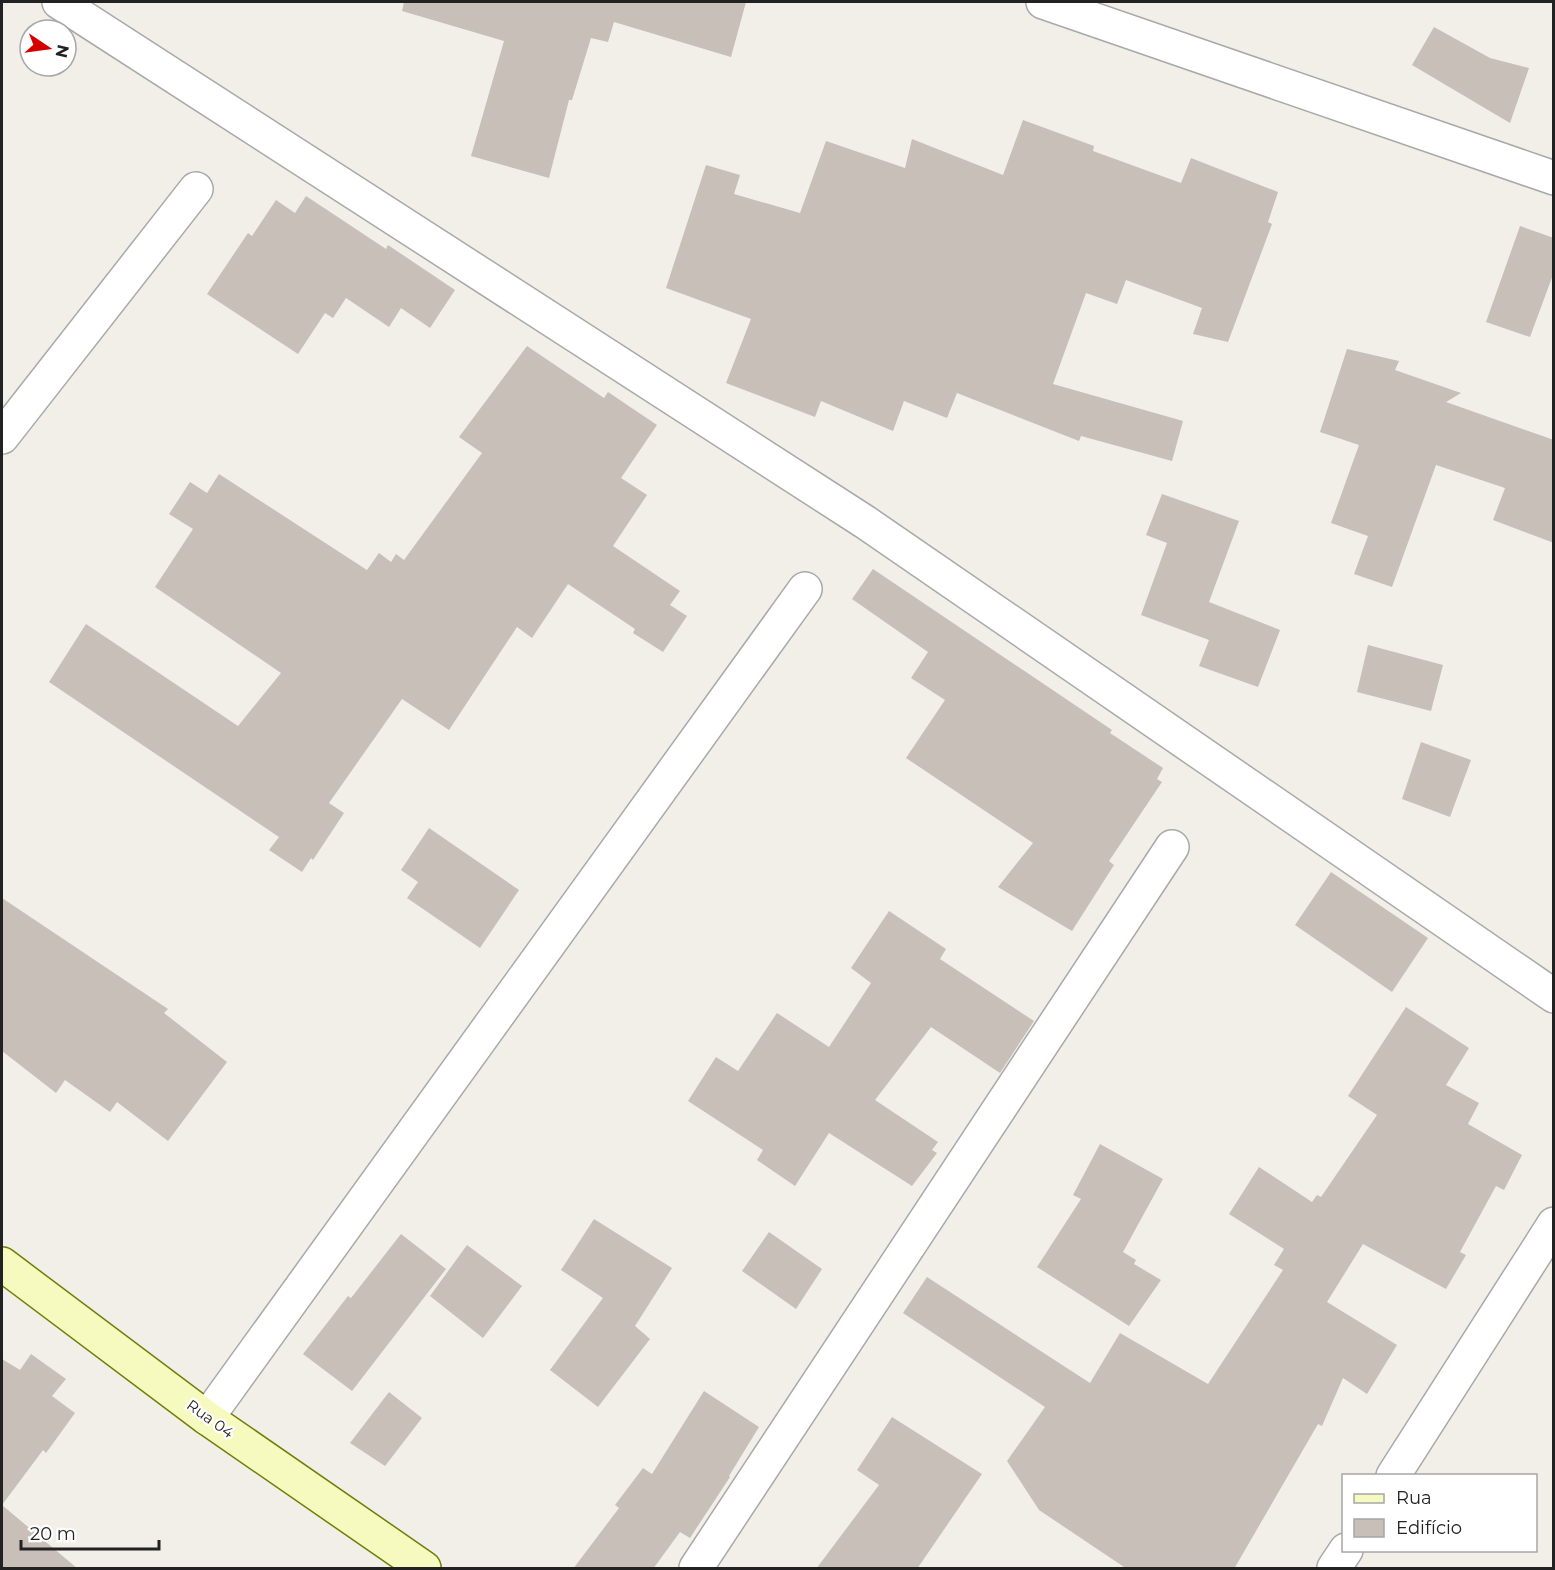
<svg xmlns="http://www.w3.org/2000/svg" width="1555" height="1570" font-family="Montserrat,sans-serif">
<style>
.building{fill:#c7bfb8}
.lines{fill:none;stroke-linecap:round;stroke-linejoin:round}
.street-casing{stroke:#a9a9a9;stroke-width:36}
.secondary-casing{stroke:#707d05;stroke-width:36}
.street{stroke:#fff;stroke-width:33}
.secondary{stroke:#f7fabf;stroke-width:33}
.labels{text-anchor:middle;stroke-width:4.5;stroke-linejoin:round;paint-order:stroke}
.street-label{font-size:15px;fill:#222;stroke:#fff}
</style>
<rect width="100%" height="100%" fill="#f2efe9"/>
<path class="building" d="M 404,2 L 746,2 L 731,57 L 614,22 L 608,42 L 591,38 L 572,100 L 569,100 L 549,178 L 471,156 L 504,41 L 402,11 Z
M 1434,27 L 1490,58 L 1529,68 L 1510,123 L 1412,65 Z
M 1023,120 L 1094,146 L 1093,151 L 1181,183 L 1191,158 L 1278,192 L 1268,222 L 1272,224 L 1228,342 L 1193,334 L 1202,308 L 1126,280 L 1117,304 L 1086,293 L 1053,384 L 1183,421 L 1172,461 L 1081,436 L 1079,441 L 957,393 L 947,418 L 904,401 L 893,431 L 821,401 L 815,417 L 726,383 L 751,319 L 666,288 L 706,165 L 740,175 L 734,194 L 800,213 L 826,141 L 905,168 L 912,139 L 1003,175 Z
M 306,196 L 386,249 L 388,245 L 455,290 L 430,328 L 401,308 L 389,327 L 346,298 L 333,318 L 325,313 L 298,354 L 207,294 L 248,233 L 252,236 L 276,200 L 295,213 Z
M 1520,226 L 1554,238 L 1554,272 L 1530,337 L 1486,322 Z
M 527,346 L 604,398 L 608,392 L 657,425 L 621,478 L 647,495 L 613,546 L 680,591 L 670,605 L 687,616 L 663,652 L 633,633 L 635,629 L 568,584 L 532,638 L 517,627 L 449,730 L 402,699 L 329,803 L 344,813 L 313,860 L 311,858 L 302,872 L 269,850 L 279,837 L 49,682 L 86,624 L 238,726 L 281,673 L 155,587 L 193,529 L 169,514 L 190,482 L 207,493 L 219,474 L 367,570 L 379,553 L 391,562 L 396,554 L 404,560 L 482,453 L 459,437 Z
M 1347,349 L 1399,361 L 1395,370 L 1461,393 L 1446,402 L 1554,440 L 1554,543 L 1493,520 L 1505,488 L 1436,465 L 1392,587 L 1354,574 L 1368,536 L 1331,523 L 1359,445 L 1320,432 Z
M 1162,494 L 1239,521 L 1209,602 L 1280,630 L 1258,687 L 1199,666 L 1209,640 L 1141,615 L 1167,543 L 1146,535 Z
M 873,569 L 1112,730 L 1110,733 L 1163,768 L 1157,779 L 1162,782 L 1109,861 L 1114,865 L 1072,931 L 998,887 L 1033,843 L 906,758 L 945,700 L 911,678 L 928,652 L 852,599 Z
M 1368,645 L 1443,665 L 1431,711 L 1357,692 Z
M 1421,742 L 1471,760 L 1450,817 L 1402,799 Z
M 429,828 L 519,890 L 480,948 L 407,898 L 418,882 L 401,870 Z
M 1331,872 L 1428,938 L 1392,992 L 1295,925 Z
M 2,898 L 168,1009 L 164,1013 L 227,1062 L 168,1141 L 117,1102 L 110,1112 L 65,1080 L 56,1093 L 2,1051 Z
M 889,911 L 946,949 L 940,959 L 1034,1021 L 1000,1073 L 931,1027 L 875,1100 L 938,1142 L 932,1150 L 937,1153 L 912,1186 L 829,1133 L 795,1186 L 757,1160 L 763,1150 L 688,1101 L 716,1057 L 738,1071 L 777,1013 L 829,1047 L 871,983 L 851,968 Z
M 1406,1007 L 1469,1048 L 1446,1085 L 1479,1103 L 1468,1124 L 1522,1155 L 1504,1190 L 1496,1186 L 1460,1252 L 1466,1255 L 1446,1289 L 1363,1244 L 1327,1302 L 1397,1345 L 1367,1394 L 1343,1378 L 1322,1426 L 1318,1424 L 1234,1569 L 1127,1569 L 1039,1510 L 1007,1461 L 1045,1407 L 903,1313 L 927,1277 L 1090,1383 L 1120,1333 L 1208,1384 L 1283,1270 L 1274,1265 L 1284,1249 L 1229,1214 L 1259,1167 L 1312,1202 L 1317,1195 L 1321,1197 L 1377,1115 L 1348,1096 Z
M 1100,1144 L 1163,1179 L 1123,1252 L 1136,1260 L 1134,1264 L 1161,1280 L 1129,1326 L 1037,1267 L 1081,1199 L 1073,1195 Z
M 594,1219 L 672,1268 L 635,1326 L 650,1339 L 598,1407 L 550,1370 L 603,1298 L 561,1270 Z
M 769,1232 L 822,1269 L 796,1309 L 742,1271 Z
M 401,1234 L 446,1269 L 352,1391 L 303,1354 L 348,1296 L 351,1298 Z
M 467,1245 L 522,1286 L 483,1338 L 430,1296 Z
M 31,1354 L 66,1379 L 52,1396 L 75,1413 L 46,1453 L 43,1450 L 2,1505 L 78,1569 L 2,1569 L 2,1359 L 20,1370 Z
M 704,1391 L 759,1427 L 729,1476 L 730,1477 L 690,1538 L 680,1532 L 653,1569 L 573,1569 L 619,1508 L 615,1505 L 643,1468 L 652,1474 Z
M 389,1392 L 422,1418 L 385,1466 L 350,1443 Z
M 892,1417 L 982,1474 L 917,1569 L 816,1569 L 879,1485 L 857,1470 Z"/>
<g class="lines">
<g class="street-casing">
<path id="street" d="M 59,2 L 865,522 L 1554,996
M 1043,2 L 1554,178
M 2,437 L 196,189
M 207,1418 L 805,589
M 1393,1476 L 1554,1224
M 696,1568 L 1172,847
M 1334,1568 L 1346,1550"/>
</g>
<g class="secondary-casing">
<path id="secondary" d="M 2,1264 L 207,1418 L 424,1568"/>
</g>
<use href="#street" class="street"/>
<use href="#secondary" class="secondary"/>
</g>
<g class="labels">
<g class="street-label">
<text transform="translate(210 1419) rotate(36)" y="5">Rua 04</text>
</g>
</g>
<rect width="1555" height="1570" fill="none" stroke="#222222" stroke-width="6"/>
<rect x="1342" y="1474" width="195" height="78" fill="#ffffff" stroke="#a7a7a7" stroke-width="1.5"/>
<rect x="1354" y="1494" width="30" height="9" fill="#f7fabf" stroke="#a7a7a7" stroke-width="1.5"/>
<text x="1396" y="1504" font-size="18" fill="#222222">Rua</text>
<rect x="1354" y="1519" width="30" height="18" fill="#c7bfb8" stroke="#a7a7a7" stroke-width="1.5"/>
<text x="1396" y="1534" font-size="18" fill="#222222">Edifício</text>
<g transform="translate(48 48) rotate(103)"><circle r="28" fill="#ffffff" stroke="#a7a7a7" stroke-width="1.5"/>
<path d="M0-4.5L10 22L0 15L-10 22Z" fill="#d40000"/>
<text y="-9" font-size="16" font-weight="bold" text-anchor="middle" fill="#222222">N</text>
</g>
<path d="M21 1540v9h138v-9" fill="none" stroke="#222222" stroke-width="3"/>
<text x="30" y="1540" font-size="18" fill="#222222" stroke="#ffffff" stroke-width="4.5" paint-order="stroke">20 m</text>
</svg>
